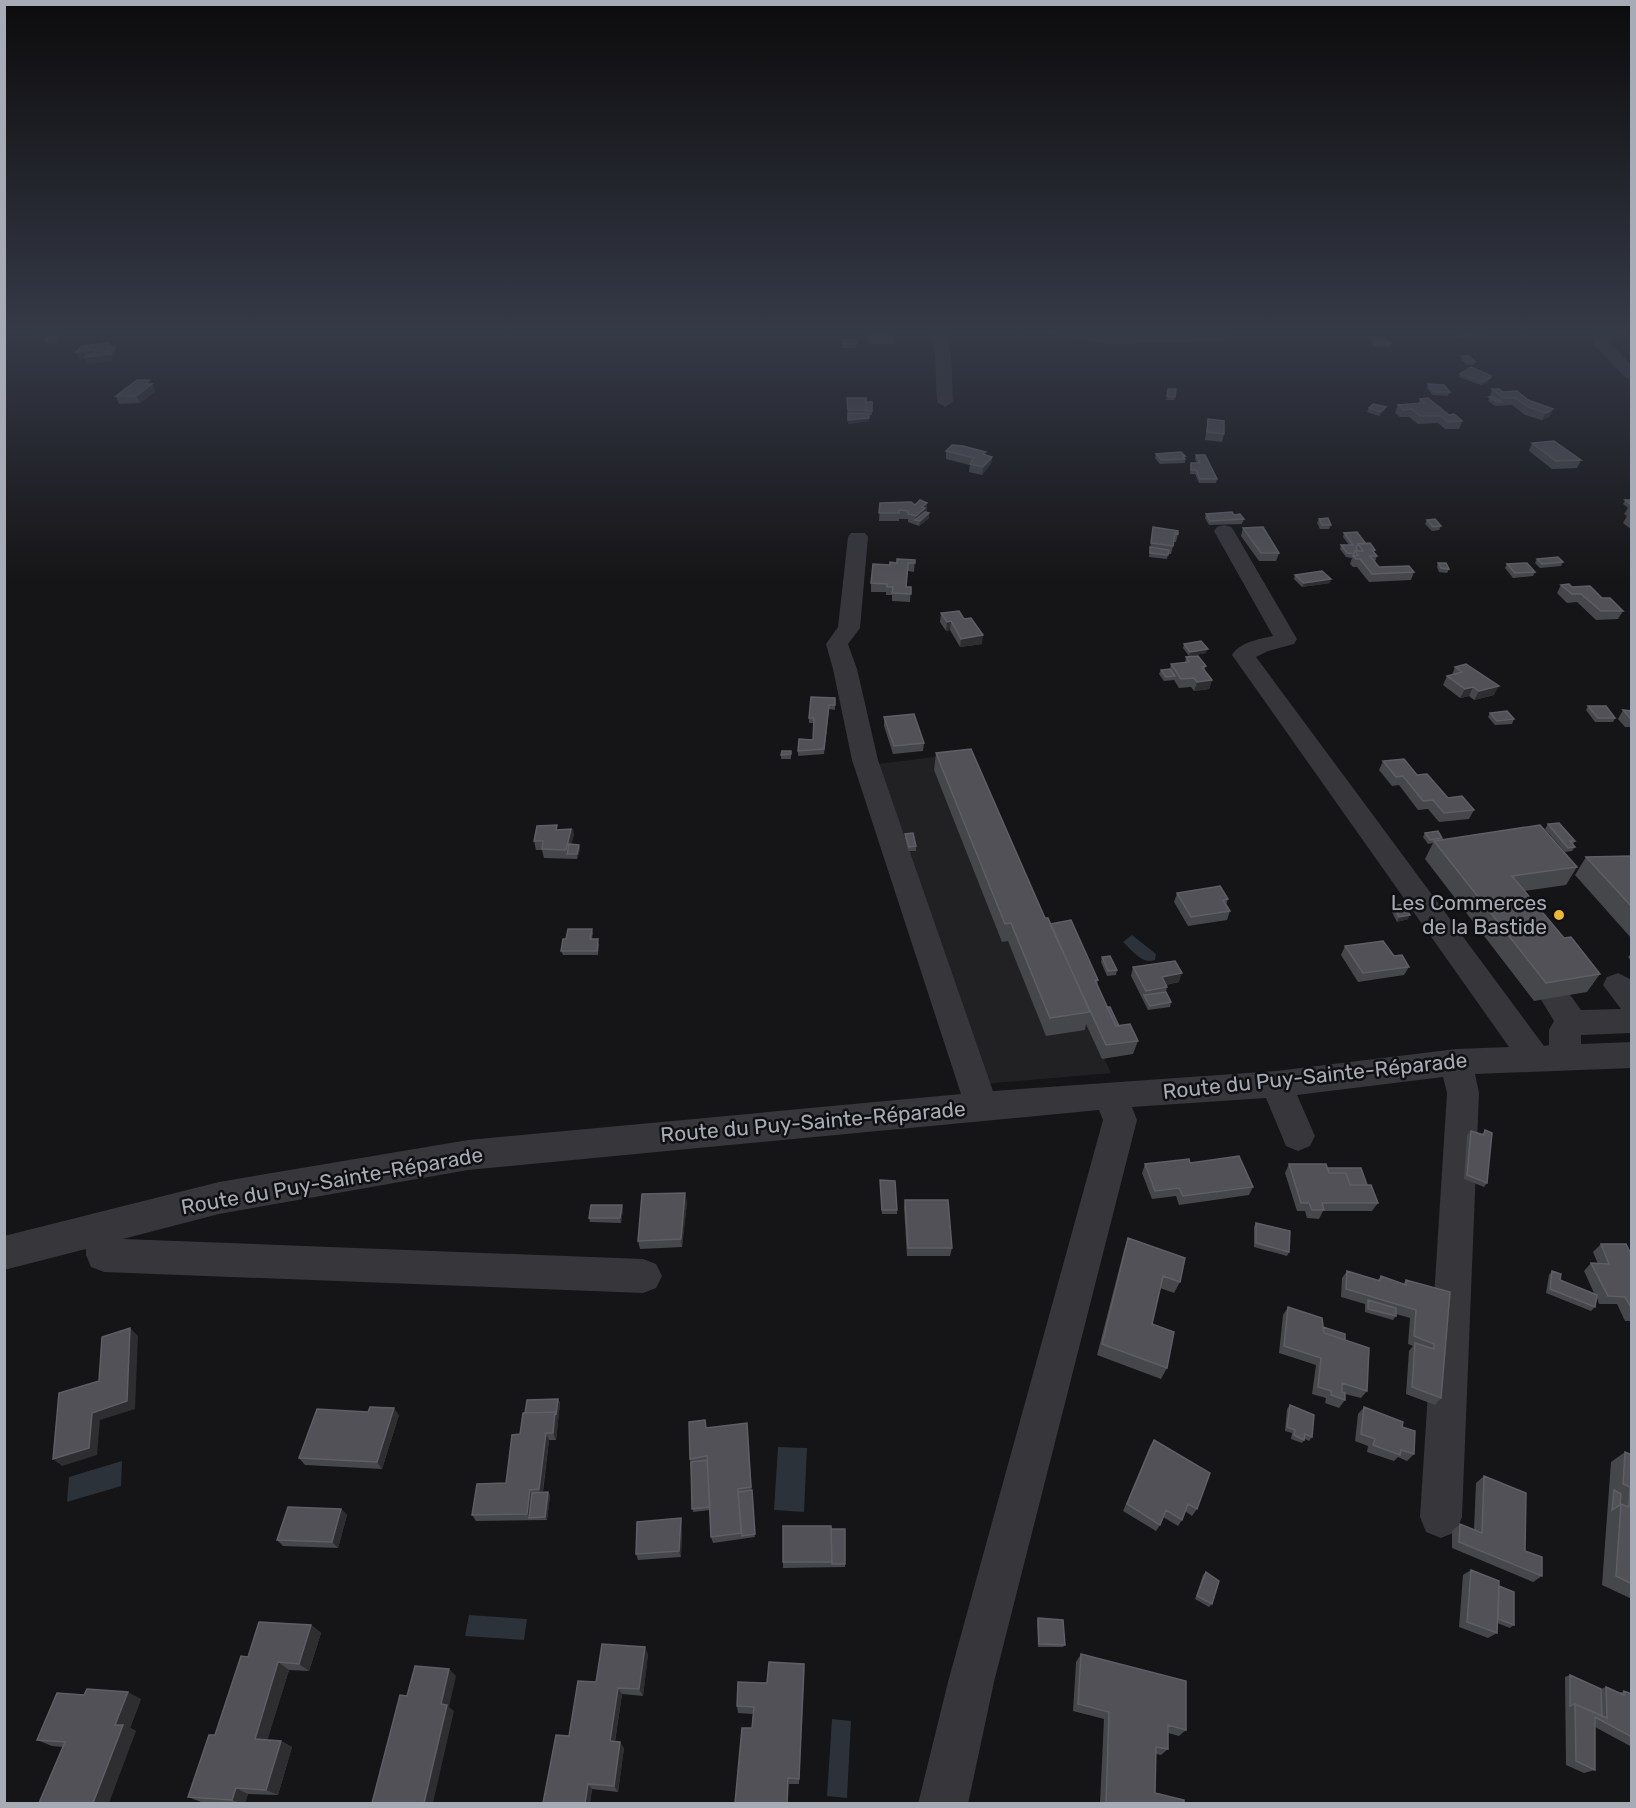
<svg xmlns="http://www.w3.org/2000/svg" width="1636" height="1808" font-family="Rubik,sans-serif">
<style>
.built{fill:#212023}
.water{fill:#2b323a}
.lines{fill:none;stroke-linecap:round;stroke-linejoin:round}
.minor{fill:#36363b;fill-rule:evenodd}
.wall{fill:#46474b}
.shaded-wall{fill:#2e2e31}
.building{fill:#515157;stroke:#5e5f66;stroke-width:1.5}
.poi-dot{fill:#edb835;stroke:#100f11;stroke-width:2}
.labels{text-anchor:middle;stroke-width:5;stroke-linejoin:round;paint-order:stroke}
.poi-label{font-size:21px;fill:#a7abb6;stroke:#100f11;text-anchor:end}
.street-label{font-size:21px;fill:#a7abb6;stroke:#100f11}
</style>
<rect width="100%" height="100%" fill="#151416"/>
<path class="built" d="M 966,753 L 1111,1073 L 984,1084 L 878,764 Z"/>
<path class="water" d="M 1132,935 L 1156,954 L 1155,960 C 1142,965 1132,950 1123,942 Z
M 778,1447 L 807,1448 L 804,1512 L 774,1510 Z
M 122,1461 L 121,1486 L 67,1502 L 69,1477 Z
M 469,1615 L 527,1619 L 524,1640 L 465,1636 Z
M 832,1719 L 851,1721 L 847,1798 L 827,1796 Z"/>
<g class="lines">
<path class="minor" d="M 929,329 L 945,329 L 951,354 L 953,402 L 945,407 L 937,402 L 935,354 Z
M 1039,329 L 1077,329 L 1111,334 L 1222,331 L 1230,336 L 1222,341 L 1111,344 L 1047,334 Z
M 1592,329 L 1608,329 L 1611,345 L 1632,365 L 1632,380 L 1626,378 L 1595,346 Z
M 1224,525 L 1231,527 L 1234,531 L 1297,639 L 1294,644 L 1268,651 L 1256,657 L 1544,1046 L 1549,1045 L 1549,1030 L 1554,1021 L 1540,998 L 1544,990 C 1566,983 1569,994 1581,1010 L 1621,1009 L 1603,985 L 1607,977 L 1618,973 L 1632,980 L 1632,1033 L 1581,1035 L 1581,1044 L 1632,1042 L 1632,1068 L 1475,1074 L 1479,1093 L 1462,1517 L 1456,1532 L 1441,1538 L 1426,1532 L 1420,1517 L 1447,1093 L 1443,1077 L 1297,1095 L 1315,1136 L 1310,1146 L 1298,1151 L 1286,1146 L 1266,1098 L 1132,1107 L 1137,1120 L 994,1682 L 968,1804 L 918,1804 L 948,1682 L 1103,1120 L 1099,1110 L 468,1170 L 219,1214 L 123,1239 L 643,1259 L 656,1264 L 662,1276 L 656,1288 L 643,1293 L 104,1272 L 91,1267 L 86,1255 L 86,1249 L 4,1270 L 4,1236 L 219,1182 L 468,1140 L 961,1094 L 852,760 L 833,669 L 826,644 L 838,627 L 848,537 L 851,533 L 865,533 L 868,537 L 860,628 L 848,644 L 857,669 L 878,760 L 993,1091 L 1276,1071 L 1456,1049 L 1509,1047 L 1232,655 C 1240,642 1259,639 1273,636 L 1214,531 L 1217,527 Z"/>
</g>
<path class="wall" d="M 34,329 L 54,329 L 55,332 L 52,336 L 32,337 L 31,333 Z
M 508,329 L 526,329 L 508,330 Z
M 868,329 L 894,337 L 894,344 L 869,344 Z
M 1096,329 L 1118,329 L 1097,330 Z
M 1187,329 L 1200,329 L 1200,330 L 1187,330 Z
M 1466,329 L 1487,329 L 1489,331 L 1488,335 L 1472,335 L 1471,337 L 1459,338 L 1455,334 L 1456,330 Z
M 58,336 L 60,339 L 57,343 L 47,344 L 45,340 Z
M 1370,337 L 1391,344 L 1390,348 L 1375,347 L 1369,340 Z
M 843,340 L 856,340 L 856,348 L 843,348 Z
M 1462,356 L 1475,362 L 1474,365 L 1467,365 L 1461,360 Z
M 1460,374 L 1491,376 L 1488,382 L 1481,385 L 1459,377 Z
M 152,384 L 155,392 L 140,403 L 119,404 L 116,396 Z
M 1428,384 L 1450,392 L 1448,396 L 1432,395 L 1427,388 Z
M 1168,389 L 1176,389 L 1174,400 L 1166,400 Z
M 1492,389 L 1528,400 L 1553,409 L 1549,417 L 1542,420 L 1525,415 L 1512,405 L 1495,406 L 1488,401 Z
M 847,398 L 866,402 L 872,402 L 872,415 L 869,415 L 869,421 L 848,424 Z
M 1420,399 L 1462,421 L 1459,429 L 1445,429 L 1438,423 L 1418,424 L 1409,417 L 1400,417 L 1395,413 L 1398,405 L 1418,404 Z
M 1386,407 L 1384,411 L 1379,416 L 1367,412 L 1369,408 Z
M 1208,418 L 1224,434 L 1222,442 L 1205,440 Z
M 1532,443 L 1581,460 L 1577,468 L 1552,469 L 1529,451 Z
M 946,451 L 986,455 L 992,457 L 991,464 L 982,475 L 969,472 L 970,465 L 946,459 Z
M 1156,454 L 1185,456 L 1184,458 L 1185,459 L 1185,463 L 1160,464 L 1155,458 Z
M 1196,455 L 1217,479 L 1216,483 L 1199,483 L 1195,474 L 1190,474 L 1190,467 L 1191,463 L 1197,463 L 1195,459 Z
M 1625,500 L 1632,500 L 1632,530 L 1623,523 L 1627,516 L 1624,514 L 1628,508 L 1623,504 Z
M 880,503 L 927,511 L 925,512 L 929,518 L 919,526 L 908,522 L 908,519 L 899,519 L 899,521 L 879,521 Z
M 1206,514 L 1244,519 L 1242,524 L 1209,525 L 1205,518 Z
M 1319,519 L 1331,525 L 1329,529 L 1320,529 L 1317,523 Z
M 1427,520 L 1441,526 L 1439,530 L 1432,531 L 1425,524 Z
M 1153,527 L 1178,534 L 1176,542 L 1174,542 L 1171,554 L 1168,554 L 1167,559 L 1149,557 Z
M 1243,528 L 1279,553 L 1276,561 L 1259,561 L 1241,536 Z
M 1344,533 L 1366,544 L 1375,550 L 1374,552 L 1377,556 L 1375,562 L 1379,567 L 1414,572 L 1411,580 L 1369,582 L 1357,567 L 1353,567 L 1350,564 L 1352,558 L 1346,557 L 1340,549 L 1341,545 L 1349,545 L 1343,537 Z
M 1537,559 L 1563,562 L 1561,566 L 1540,568 L 1535,563 Z
M 915,560 L 914,572 L 908,571 L 906,587 L 911,587 L 910,602 L 892,601 L 892,595 L 886,595 L 886,592 L 871,592 L 871,583 L 890,565 Z
M 1438,563 L 1449,569 L 1447,573 L 1439,572 L 1437,567 Z
M 1507,564 L 1535,572 L 1533,576 L 1513,578 L 1505,568 Z
M 1295,575 L 1330,583 L 1302,587 L 1294,579 Z
M 1561,585 L 1572,587 L 1603,598 L 1623,611 L 1618,619 L 1596,620 L 1577,602 L 1567,603 L 1557,593 Z
M 941,613 L 982,644 L 960,647 L 950,630 L 946,631 L 940,622 Z
M 1184,644 L 1206,653 L 1189,656 L 1183,648 Z
M 1186,657 L 1206,666 L 1204,671 L 1212,680 L 1209,689 L 1194,691 L 1191,687 L 1179,688 L 1174,680 L 1164,681 L 1159,674 L 1161,670 L 1170,669 L 1171,664 L 1185,663 Z
M 1455,667 L 1494,695 L 1474,700 L 1469,696 L 1460,698 L 1443,685 L 1447,676 L 1452,675 Z
M 835,698 L 835,710 L 829,709 L 824,754 L 798,756 L 798,751 L 813,740 L 814,723 L 809,723 L 809,718 Z
M 1588,706 L 1615,718 L 1613,722 L 1595,722 L 1586,710 Z
M 1623,710 L 1632,711 L 1632,727 L 1625,727 L 1618,719 Z
M 1490,713 L 1514,719 L 1512,724 L 1495,725 L 1488,717 Z
M 884,717 L 924,743 L 923,751 L 893,754 L 884,726 Z
M 791,751 L 791,759 L 781,759 L 781,755 Z
M 936,753 L 1045,918 L 1098,980 L 1097,985 L 1107,1007 L 1119,1026 L 1138,1041 L 1133,1054 L 1102,1059 L 1086,1024 L 1085,1030 L 1046,1036 L 1008,941 L 1002,942 L 934,770 Z
M 1383,761 L 1417,775 L 1448,798 L 1474,810 L 1469,819 L 1439,822 L 1428,809 L 1418,810 L 1399,785 L 1392,786 L 1379,770 Z
M 1548,824 L 1575,841 L 1573,844 L 1575,847 L 1572,851 L 1565,852 L 1545,829 Z
M 558,830 L 574,834 L 571,845 L 579,845 L 580,849 L 577,859 L 544,858 L 542,850 L 536,850 L 534,841 Z
M 1425,833 L 1442,838 L 1441,840 L 1577,867 L 1566,885 L 1524,891 L 1564,938 L 1600,974 L 1587,992 L 1534,1001 L 1425,859 L 1433,843 L 1428,844 L 1423,837 Z
M 905,834 L 916,846 L 916,851 L 908,851 L 905,838 Z
M 1632,856 L 1632,939 L 1575,875 L 1586,857 Z
M 1177,893 L 1228,899 L 1226,905 L 1230,911 L 1227,920 L 1188,926 L 1174,902 Z
M 1394,906 L 1408,919 L 1397,922 L 1391,910 Z
M 592,929 L 593,933 L 592,939 L 599,944 L 598,955 L 563,955 L 561,951 L 566,939 Z
M 1345,946 L 1394,956 L 1409,967 L 1404,975 L 1358,982 L 1341,955 Z
M 1632,953 L 1632,962 L 1628,957 Z
M 1102,957 L 1117,970 L 1116,975 L 1107,976 L 1101,962 Z
M 1133,967 L 1179,982 L 1166,985 L 1167,987 L 1166,992 L 1171,1002 L 1170,1007 L 1148,1010 L 1131,976 Z
M 1485,1130 L 1487,1183 L 1484,1187 L 1464,1179 L 1467,1135 L 1471,1131 L 1482,1134 Z
M 1190,1163 L 1253,1187 L 1249,1195 L 1179,1205 L 1176,1196 L 1152,1199 L 1142,1173 L 1145,1164 Z
M 1289,1164 L 1327,1168 L 1367,1185 L 1378,1203 L 1372,1211 L 1323,1211 L 1319,1219 L 1307,1218 L 1305,1211 L 1297,1211 L 1285,1173 Z
M 880,1180 L 897,1210 L 897,1214 L 882,1214 Z
M 905,1200 L 952,1248 L 950,1256 L 907,1256 L 904,1208 Z
M 687,1202 L 682,1247 L 640,1249 L 638,1241 Z
M 623,1209 L 621,1223 L 590,1222 L 589,1218 Z
M 1256,1223 L 1289,1252 L 1287,1256 L 1254,1247 L 1254,1227 Z
M 1128,1238 L 1180,1282 L 1174,1293 L 1160,1288 L 1152,1324 L 1167,1368 L 1161,1379 L 1097,1355 L 1124,1250 Z
M 1601,1244 L 1632,1256 L 1632,1321 L 1625,1321 L 1617,1304 L 1599,1304 L 1597,1298 L 1595,1307 L 1591,1311 L 1546,1293 L 1549,1275 L 1552,1271 L 1560,1280 L 1594,1293 L 1584,1271 L 1591,1263 L 1598,1264 L 1593,1252 Z
M 1347,1271 L 1378,1280 L 1381,1276 L 1403,1284 L 1406,1280 L 1450,1292 L 1441,1398 L 1435,1405 L 1406,1394 L 1409,1351 L 1413,1346 L 1408,1344 L 1410,1318 L 1396,1314 L 1396,1316 L 1393,1320 L 1365,1312 L 1365,1304 L 1341,1297 L 1342,1278 Z
M 1288,1307 L 1345,1340 L 1367,1391 L 1361,1398 L 1345,1394 L 1345,1400 L 1339,1408 L 1325,1403 L 1326,1398 L 1312,1394 L 1316,1365 L 1279,1353 L 1283,1315 Z
M 558,1399 L 560,1403 L 556,1440 L 549,1440 L 543,1492 L 548,1492 L 550,1495 L 547,1520 L 476,1521 L 472,1515 L 506,1483 L 520,1434 L 525,1413 Z
M 1290,1405 L 1312,1437 L 1309,1441 L 1305,1439 L 1302,1443 L 1291,1439 L 1292,1433 L 1285,1431 L 1287,1409 Z
M 1364,1407 L 1402,1427 L 1414,1454 L 1407,1461 L 1398,1457 L 1394,1461 L 1367,1452 L 1368,1446 L 1355,1441 L 1358,1414 Z
M 399,1415 L 382,1469 L 305,1465 L 299,1458 Z
M 747,1423 L 755,1537 L 713,1543 L 711,1537 L 710,1510 L 693,1512 L 690,1459 L 706,1428 Z
M 1154,1440 L 1197,1509 L 1192,1516 L 1185,1511 L 1182,1520 L 1178,1526 L 1163,1517 L 1160,1525 L 1156,1531 L 1123,1511 L 1150,1446 Z
M 1625,1452 L 1632,1455 L 1632,1599 L 1602,1585 L 1611,1462 Z
M 1484,1476 L 1525,1551 L 1542,1576 L 1533,1582 L 1452,1548 L 1452,1531 L 1460,1524 L 1474,1530 L 1476,1483 Z
M 341,1509 L 347,1515 L 338,1548 L 283,1546 L 277,1540 Z
M 681,1518 L 682,1524 L 681,1557 L 638,1560 L 636,1554 Z
M 831,1529 L 845,1529 L 845,1567 L 783,1568 L 783,1562 Z
M 1471,1570 L 1499,1586 L 1514,1625 L 1510,1628 L 1497,1623 L 1497,1633 L 1488,1638 L 1459,1627 L 1463,1575 Z
M 1206,1572 L 1212,1604 L 1209,1607 L 1195,1599 L 1203,1575 Z
M 1038,1618 L 1065,1645 L 1063,1647 L 1038,1647 L 1037,1620 Z
M 311,1625 L 321,1633 L 309,1671 L 289,1670 L 267,1740 L 281,1741 L 292,1747 L 278,1795 L 248,1794 L 245,1803 L 220,1803 L 201,1802 L 188,1797 L 248,1657 Z
M 648,1654 L 643,1696 L 622,1694 L 615,1742 L 624,1748 L 618,1792 L 592,1789 L 590,1803 L 569,1736 L 596,1682 Z
M 1081,1654 L 1186,1730 L 1179,1736 L 1168,1733 L 1168,1749 L 1161,1755 L 1156,1754 L 1155,1793 L 1184,1803 L 1100,1803 L 1104,1719 L 1073,1711 L 1076,1662 Z
M 804,1664 L 799,1784 L 789,1784 L 752,1728 L 753,1714 L 738,1713 L 737,1706 L 767,1683 Z
M 1570,1675 L 1601,1689 L 1606,1687 L 1619,1693 L 1624,1691 L 1632,1694 L 1632,1747 L 1595,1727 L 1595,1770 L 1584,1773 L 1566,1765 L 1565,1677 Z
M 141,1699 L 130,1728 L 136,1731 L 63,1747 L 52,1746 L 37,1740 Z"/>
<path class="shaded-wall" d="M 50,329 L 54,329 L 55,332 L 52,336 Z
M 58,336 L 60,339 L 57,343 L 55,340 Z
M 109,343 L 112,350 L 115,346 L 116,350 L 112,359 L 112,362 L 88,364 L 85,359 L 79,360 L 76,352 L 95,350 L 105,352 Z
M 1491,376 L 1488,382 L 1481,385 L 1483,382 Z
M 149,380 L 155,392 L 140,403 L 136,396 Z
M 1386,407 L 1384,411 L 1379,416 L 1380,412 Z
M 1553,409 L 1549,417 L 1542,420 L 1546,413 Z
M 869,418 L 869,421 L 848,424 L 848,420 Z
M 992,457 L 991,464 L 982,475 L 983,467 Z
M 927,503 L 927,511 L 915,520 L 915,524 L 916,516 L 922,507 Z
M 929,513 L 929,518 L 919,526 L 920,521 Z
M 1331,579 L 1330,583 L 1302,587 L 1304,583 Z
M 951,621 L 950,630 L 946,631 L 947,622 Z
M 983,635 L 982,644 L 960,647 L 961,639 Z
M 1208,649 L 1206,653 L 1189,656 L 1190,652 Z
M 1212,680 L 1209,689 L 1194,691 L 1197,682 Z
M 1499,686 L 1494,695 L 1474,700 L 1479,691 Z
M 1473,687 L 1469,696 L 1460,698 L 1465,689 Z
M 571,829 L 573,829 L 574,834 L 569,854 L 567,854 L 566,850 Z
M 579,845 L 580,849 L 577,859 L 577,854 Z
M 1410,915 L 1408,919 L 1397,922 L 1399,917 Z
M 1182,973 L 1179,982 L 1159,986 L 1162,977 Z
M 685,1193 L 687,1202 L 682,1247 L 681,1239 Z
M 622,1205 L 623,1209 L 621,1223 L 620,1218 Z
M 130,1328 L 138,1336 L 135,1409 L 100,1420 L 97,1455 L 62,1466 L 53,1459 L 92,1413 Z
M 558,1399 L 560,1403 L 556,1440 L 553,1433 L 555,1412 Z
M 394,1408 L 399,1415 L 382,1469 L 377,1462 Z
M 546,1433 L 549,1440 L 542,1496 L 539,1489 Z
M 530,1490 L 533,1496 L 529,1518 L 527,1514 Z
M 548,1492 L 550,1495 L 547,1520 L 545,1517 Z
M 341,1509 L 347,1515 L 338,1548 L 332,1542 Z
M 681,1518 L 682,1524 L 681,1557 L 679,1551 Z
M 311,1625 L 321,1633 L 309,1671 L 299,1664 Z
M 645,1647 L 648,1654 L 643,1696 L 639,1689 Z
M 278,1662 L 289,1670 L 266,1745 L 255,1739 Z
M 804,1664 L 805,1671 L 799,1784 L 799,1779 Z
M 449,1669 L 456,1676 L 449,1707 L 454,1711 L 433,1803 L 424,1803 L 441,1704 Z
M 618,1688 L 622,1694 L 614,1747 L 610,1741 Z
M 128,1692 L 141,1699 L 130,1728 L 136,1731 L 109,1803 L 93,1803 L 115,1725 Z
M 281,1741 L 292,1747 L 278,1795 L 266,1790 Z
M 620,1742 L 624,1748 L 618,1792 L 614,1786 Z
M 788,1778 L 789,1784 L 788,1803 L 787,1803 Z
M 588,1784 L 592,1789 L 590,1803 L 585,1803 Z
M 236,1788 L 248,1794 L 245,1803 L 240,1803 L 232,1800 Z"/>
<path class="building" d="M 34,329 L 53,329 L 50,332 L 31,333 Z
M 869,329 L 893,329 L 894,337 L 869,337 Z
M 1470,329 L 1487,329 L 1489,331 L 1473,332 Z
M 1456,330 L 1467,330 L 1472,334 L 1461,334 Z
M 48,336 L 58,336 L 55,340 L 45,340 Z
M 1370,337 L 1385,337 L 1391,344 L 1376,344 Z
M 843,340 L 856,340 L 856,344 L 843,344 Z
M 109,343 L 105,352 L 109,351 L 109,354 L 85,357 L 86,354 L 94,353 L 95,350 L 76,352 L 82,346 Z
M 110,346 L 115,346 L 110,355 L 109,351 L 108,351 Z
M 1462,356 L 1469,356 L 1475,362 L 1468,362 Z
M 1471,367 L 1491,376 L 1488,378 L 1490,378 L 1483,382 L 1460,374 Z
M 137,380 L 149,380 L 146,384 L 152,384 L 136,396 L 116,396 Z
M 1428,384 L 1444,385 L 1450,392 L 1434,392 Z
M 1168,389 L 1176,389 L 1175,397 L 1167,396 Z
M 1492,389 L 1499,389 L 1503,392 L 1517,391 L 1528,400 L 1553,409 L 1546,413 L 1528,407 L 1515,398 L 1503,398 Z
M 1489,397 L 1494,397 L 1502,402 L 1497,402 Z
M 847,398 L 866,398 L 867,410 L 848,410 Z
M 1428,398 L 1449,415 L 1454,414 L 1462,421 L 1448,422 L 1441,416 L 1420,416 L 1412,409 L 1403,410 L 1398,405 L 1425,403 L 1420,399 Z
M 866,402 L 872,402 L 872,411 L 866,411 Z
M 1373,404 L 1386,407 L 1380,412 L 1369,408 Z
M 848,413 L 869,414 L 869,418 L 848,420 Z
M 1208,419 L 1224,421 L 1224,434 L 1207,432 Z
M 1554,441 L 1581,460 L 1556,461 L 1532,443 Z
M 952,445 L 963,446 L 986,452 L 983,454 L 992,457 L 983,467 L 970,464 L 974,458 L 946,451 Z
M 1181,452 L 1185,456 L 1183,456 L 1185,459 L 1161,460 L 1156,454 Z
M 1196,455 L 1205,455 L 1217,479 L 1200,479 L 1196,470 L 1191,470 L 1191,463 L 1200,463 Z
M 920,500 L 927,503 L 922,507 L 925,508 L 916,516 L 908,514 L 908,511 L 899,510 L 899,513 L 879,513 L 880,503 L 911,502 L 915,505 Z
M 1625,500 L 1632,500 L 1632,501 L 1630,504 Z
M 925,512 L 929,513 L 920,521 L 915,520 Z
M 1232,512 L 1234,515 L 1240,514 L 1244,519 L 1210,521 L 1206,514 Z
M 1328,518 L 1331,525 L 1322,525 L 1319,519 Z
M 1435,519 L 1441,526 L 1433,527 L 1427,520 Z
M 1153,527 L 1178,531 L 1178,534 L 1175,533 L 1173,546 L 1151,543 Z
M 1263,527 L 1279,553 L 1261,553 L 1243,528 Z
M 1357,532 L 1366,544 L 1358,544 L 1356,548 L 1358,551 L 1355,551 L 1354,554 L 1347,553 L 1341,545 L 1353,545 L 1344,533 Z
M 1370,543 L 1375,550 L 1372,550 L 1377,556 L 1370,556 L 1379,567 L 1409,566 L 1414,572 L 1372,574 L 1360,559 L 1356,559 L 1353,556 L 1358,555 L 1355,551 L 1363,551 L 1358,544 Z
M 1150,547 L 1169,550 L 1168,555 L 1150,553 Z
M 1558,557 L 1563,562 L 1542,564 L 1537,559 Z
M 897,559 L 915,560 L 915,563 L 908,563 L 906,587 L 911,587 L 911,594 L 892,593 L 893,587 L 887,587 L 887,584 L 871,583 L 873,564 L 890,565 L 890,562 L 897,563 Z
M 1438,563 L 1446,563 L 1449,569 L 1441,568 Z
M 1527,563 L 1535,572 L 1515,573 L 1507,564 Z
M 1322,571 L 1331,579 L 1304,583 L 1295,575 Z
M 1569,584 L 1572,587 L 1590,586 L 1602,598 L 1610,598 L 1623,611 L 1601,611 L 1581,594 L 1572,594 L 1561,585 Z
M 959,611 L 964,619 L 971,618 L 983,635 L 961,639 L 951,621 L 947,622 L 941,613 Z
M 1201,641 L 1208,649 L 1190,652 L 1184,644 Z
M 1198,656 L 1206,666 L 1202,667 L 1212,680 L 1197,682 L 1194,678 L 1181,679 L 1171,664 L 1189,662 L 1186,657 Z
M 1466,664 L 1499,686 L 1479,691 L 1473,687 L 1465,689 L 1447,676 L 1462,672 L 1455,667 Z
M 1170,669 L 1175,676 L 1166,677 L 1161,670 Z
M 811,697 L 835,698 L 835,705 L 829,705 L 824,749 L 798,751 L 799,739 L 813,740 L 814,718 L 809,718 Z
M 1588,706 L 1606,706 L 1615,718 L 1598,718 Z
M 1623,710 L 1632,711 L 1632,718 L 1630,718 Z
M 1507,711 L 1514,719 L 1497,721 L 1490,713 Z
M 914,714 L 924,743 L 894,746 L 884,717 Z
M 971,749 L 1045,918 L 1048,918 L 1090,1012 L 1050,1018 L 1011,923 L 1005,924 L 936,753 Z
M 782,751 L 791,751 L 791,754 L 781,755 Z
M 1404,759 L 1417,775 L 1427,774 L 1448,798 L 1462,796 L 1474,810 L 1444,813 L 1433,800 L 1423,801 L 1403,776 L 1396,777 L 1383,761 Z
M 1559,823 L 1575,841 L 1570,841 L 1575,847 L 1568,848 L 1548,824 Z
M 557,825 L 556,830 L 571,829 L 566,850 L 542,849 L 543,841 L 534,841 L 537,826 Z
M 1540,825 L 1577,867 L 1512,876 L 1564,938 L 1571,937 L 1600,974 L 1546,983 L 1434,841 Z
M 1438,831 L 1442,838 L 1430,840 L 1425,833 Z
M 913,833 L 916,846 L 909,847 L 905,834 Z
M 569,844 L 579,845 L 577,854 L 567,854 Z
M 1632,856 L 1632,907 L 1586,857 Z
M 1220,886 L 1228,899 L 1223,900 L 1230,911 L 1191,917 L 1177,893 Z
M 1402,904 L 1410,915 L 1399,917 L 1394,906 Z
M 1071,920 L 1098,980 L 1095,980 L 1116,1026 L 1130,1024 L 1138,1041 L 1106,1045 L 1050,924 Z
M 568,929 L 592,929 L 590,939 L 598,939 L 597,951 L 561,951 L 563,939 L 566,939 Z
M 1383,941 L 1394,956 L 1402,955 L 1409,967 L 1363,973 L 1345,946 Z
M 1110,956 L 1117,970 L 1108,971 L 1102,957 Z
M 1175,961 L 1182,973 L 1162,977 L 1167,987 L 1146,991 L 1133,967 Z
M 1166,992 L 1171,1002 L 1150,1006 L 1144,995 Z
M 1107,1007 L 1110,1007 L 1119,1026 L 1116,1026 Z
M 1485,1130 L 1492,1133 L 1487,1183 L 1467,1175 L 1471,1131 L 1484,1135 Z
M 1239,1156 L 1253,1187 L 1183,1196 L 1179,1188 L 1155,1191 L 1145,1164 L 1189,1159 L 1190,1163 Z
M 1289,1164 L 1326,1164 L 1329,1173 L 1346,1173 L 1350,1185 L 1371,1185 L 1378,1203 L 1322,1203 L 1324,1210 L 1312,1210 L 1309,1203 L 1301,1203 Z
M 1327,1168 L 1361,1168 L 1367,1185 L 1350,1185 L 1346,1173 L 1329,1173 Z
M 880,1180 L 895,1181 L 897,1210 L 882,1210 Z
M 685,1193 L 681,1239 L 638,1241 L 642,1194 Z
M 905,1200 L 948,1200 L 952,1248 L 908,1248 Z
M 591,1205 L 622,1205 L 620,1218 L 589,1218 Z
M 1256,1223 L 1290,1231 L 1289,1252 L 1256,1243 Z
M 1128,1238 L 1185,1258 L 1180,1282 L 1163,1276 L 1152,1324 L 1174,1332 L 1167,1368 L 1102,1344 Z
M 1601,1244 L 1626,1244 L 1632,1256 L 1632,1309 L 1625,1297 L 1608,1296 L 1591,1263 L 1609,1264 Z
M 1347,1271 L 1380,1281 L 1381,1276 L 1406,1285 L 1406,1280 L 1450,1292 L 1441,1398 L 1412,1387 L 1415,1343 L 1434,1349 L 1434,1344 L 1414,1336 L 1416,1310 L 1346,1289 Z
M 1552,1271 L 1561,1274 L 1560,1280 L 1597,1295 L 1595,1307 L 1550,1289 Z
M 1368,1300 L 1396,1308 L 1396,1316 L 1368,1309 Z
M 1288,1307 L 1322,1318 L 1324,1333 L 1369,1348 L 1367,1391 L 1342,1383 L 1342,1392 L 1345,1393 L 1345,1400 L 1331,1395 L 1331,1391 L 1318,1387 L 1321,1358 L 1284,1346 Z
M 1323,1327 L 1345,1334 L 1345,1340 L 1324,1333 Z
M 130,1328 L 127,1401 L 92,1413 L 89,1448 L 53,1459 L 59,1393 L 99,1381 L 102,1337 Z
M 558,1399 L 556,1415 L 555,1412 L 525,1413 L 527,1400 Z
M 1290,1405 L 1314,1415 L 1312,1437 L 1305,1434 L 1304,1440 L 1294,1435 L 1295,1430 L 1287,1427 Z
M 370,1407 L 394,1408 L 377,1462 L 299,1458 L 317,1409 L 368,1412 Z
M 1364,1407 L 1403,1422 L 1402,1427 L 1415,1431 L 1414,1454 L 1401,1450 L 1400,1455 L 1373,1445 L 1375,1439 L 1361,1434 Z
M 555,1412 L 553,1433 L 546,1433 L 539,1489 L 530,1490 L 527,1514 L 472,1515 L 477,1484 L 506,1483 L 512,1435 L 520,1434 L 523,1413 Z
M 705,1420 L 706,1428 L 747,1423 L 751,1487 L 738,1489 L 741,1533 L 711,1537 L 707,1456 L 690,1459 L 689,1422 Z
M 1154,1440 L 1210,1473 L 1197,1509 L 1188,1504 L 1182,1520 L 1166,1510 L 1160,1525 L 1127,1504 Z
M 1625,1452 L 1632,1455 L 1632,1584 L 1616,1576 L 1621,1504 L 1629,1507 L 1630,1487 L 1623,1484 Z
M 707,1460 L 710,1507 L 692,1509 L 691,1462 Z
M 1484,1476 L 1526,1493 L 1525,1551 L 1542,1557 L 1542,1576 L 1459,1542 L 1460,1524 L 1482,1533 Z
M 752,1490 L 755,1534 L 742,1536 L 738,1492 Z
M 1614,1490 L 1621,1494 L 1620,1505 L 1612,1510 Z
M 548,1492 L 545,1517 L 529,1518 L 532,1493 Z
M 288,1507 L 341,1509 L 332,1542 L 277,1540 Z
M 681,1518 L 679,1551 L 636,1554 L 637,1522 Z
M 783,1526 L 831,1526 L 832,1562 L 783,1562 Z
M 831,1529 L 845,1529 L 845,1564 L 832,1564 Z
M 1471,1570 L 1499,1581 L 1497,1633 L 1467,1622 Z
M 1206,1572 L 1219,1581 L 1212,1604 L 1197,1596 Z
M 1499,1586 L 1514,1592 L 1514,1625 L 1498,1619 Z
M 1038,1618 L 1063,1620 L 1065,1645 L 1039,1644 Z
M 259,1622 L 311,1625 L 299,1664 L 278,1662 L 255,1739 L 281,1741 L 266,1790 L 236,1788 L 232,1800 L 188,1797 L 209,1735 L 215,1735 L 241,1656 L 248,1657 Z
M 602,1644 L 645,1647 L 639,1689 L 618,1688 L 610,1741 L 620,1742 L 614,1786 L 588,1784 L 585,1803 L 543,1803 L 556,1735 L 569,1736 L 578,1681 L 596,1682 Z
M 1081,1654 L 1186,1681 L 1186,1730 L 1168,1725 L 1168,1749 L 1156,1747 L 1155,1793 L 1184,1800 L 1184,1803 L 1106,1803 L 1109,1712 L 1078,1704 Z
M 769,1662 L 804,1664 L 799,1779 L 788,1778 L 787,1803 L 735,1803 L 742,1728 L 752,1728 L 754,1707 L 737,1706 L 738,1682 L 767,1683 Z
M 415,1666 L 449,1669 L 441,1704 L 447,1705 L 424,1803 L 372,1803 L 400,1695 L 407,1696 Z
M 1570,1675 L 1601,1689 L 1602,1716 L 1575,1704 L 1570,1706 Z
M 1606,1687 L 1624,1695 L 1624,1691 L 1632,1694 L 1632,1737 L 1595,1717 L 1595,1770 L 1576,1761 L 1575,1704 L 1607,1718 Z
M 87,1689 L 128,1692 L 115,1725 L 123,1725 L 93,1803 L 98,1803 L 39,1803 L 65,1742 L 37,1740 L 57,1693 L 84,1695 Z"/>
<linearGradient id="sky" x2="0" y2="1"><stop stop-color="#0c0b0c"/><stop offset="0.57" stop-color="#353a47"/><stop offset="1" stop-color="#353a47" stop-opacity="0"/></linearGradient>
<rect width="1636" height="582" fill="url(#sky)"/>
<circle class="poi-dot" cx="1559" cy="915" r="6"/>
<g class="labels">
<g class="poi-label">
<text x="1547" y="910">Les Commerces<tspan x="1547" dy="24">de la Bastide</tspan></text>
</g>
<g class="street-label">
<text transform="translate(1315 1076) rotate(-6)" y="7">Route du Puy-Sainte-Réparade</text>
<text transform="translate(813 1122) rotate(-5)" y="7">Route du Puy-Sainte-Réparade</text>
<text transform="translate(332 1181) rotate(-10)" y="7">Route du Puy-Sainte-Réparade</text>
</g>
</g>
<rect width="1636" height="1808" fill="none" stroke="#a7abb6" stroke-width="12"/>
</svg>
